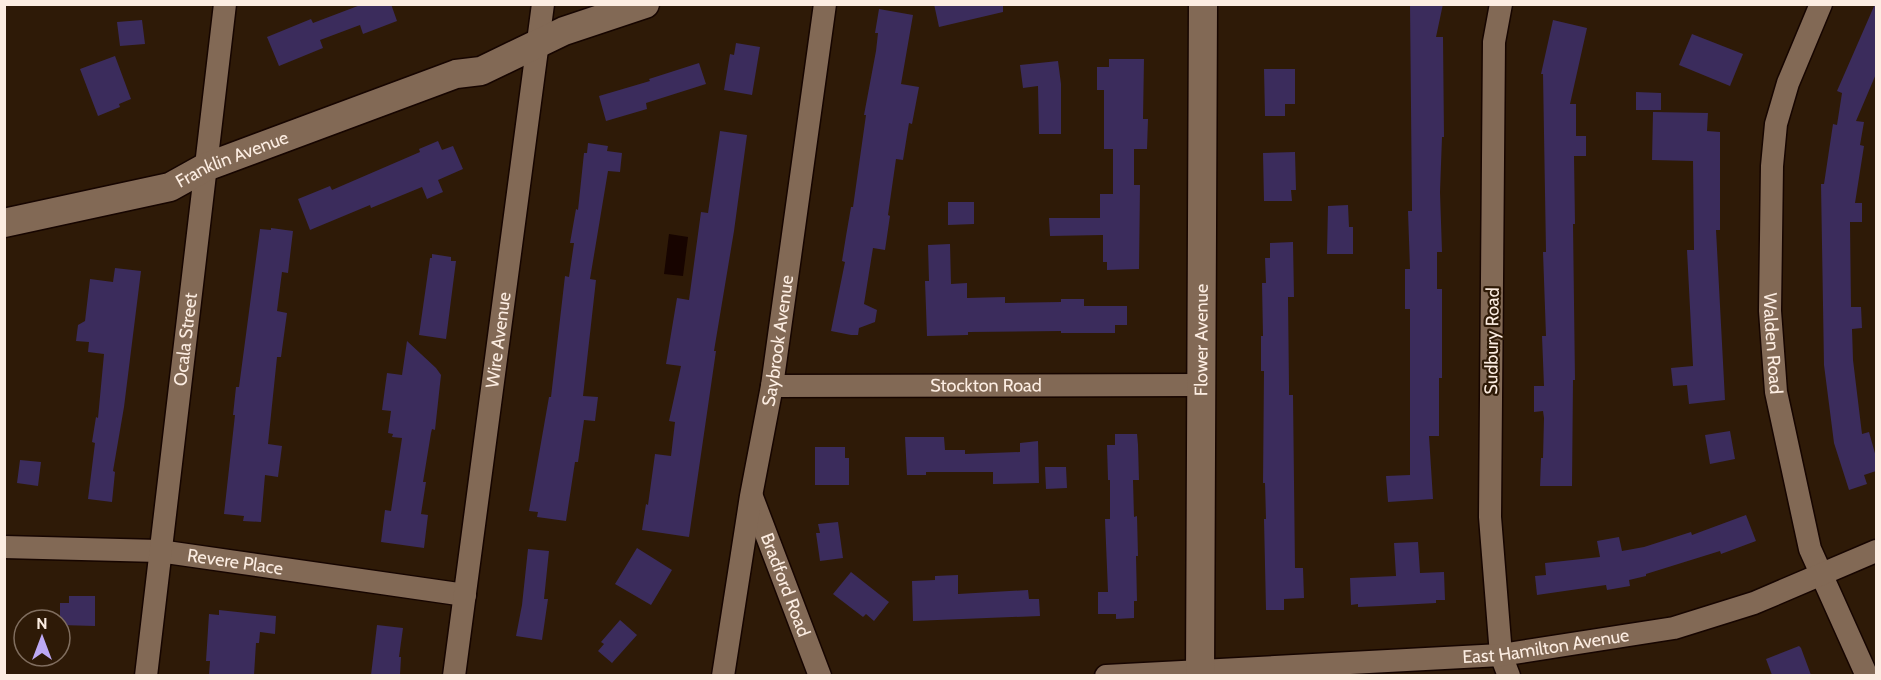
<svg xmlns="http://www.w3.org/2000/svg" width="1881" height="680" font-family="Cabin,sans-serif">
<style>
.water{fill:#170400}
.building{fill:#3b2c5c}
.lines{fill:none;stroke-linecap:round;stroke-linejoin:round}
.minor-casing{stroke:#160500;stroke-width:25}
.tertiary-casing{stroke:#160500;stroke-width:31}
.minor{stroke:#826955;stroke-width:22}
.tertiary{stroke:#826955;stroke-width:28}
.labels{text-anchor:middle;stroke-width:4.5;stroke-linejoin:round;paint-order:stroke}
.street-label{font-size:18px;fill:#fcede2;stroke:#2e1a07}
</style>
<rect width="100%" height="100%" fill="#2e1a07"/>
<path class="water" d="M 669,234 L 688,237 L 683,276 L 664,274 Z"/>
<path class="building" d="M 363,4 L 391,4 L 397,21 L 363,34 L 360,25 L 320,40 L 323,48 L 279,66 L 267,37 L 311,19 L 313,23 Z
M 934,4 L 1003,4 L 1003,12 L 939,27 Z
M 1410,4 L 1443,4 L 1436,37 L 1443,37 L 1444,137 L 1442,137 L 1440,192 L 1442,252 L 1437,252 L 1437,289 L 1442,289 L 1442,378 L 1439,378 L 1439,436 L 1429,436 L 1433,499 L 1388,502 L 1386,476 L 1410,475 L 1410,309 L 1405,309 L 1405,269 L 1410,269 L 1408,211 L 1412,211 Z
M 1875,4 L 1876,4 L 1876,74 L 1856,121 L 1864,122 L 1860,145 L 1864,146 L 1855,203 L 1862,203 L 1862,222 L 1850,222 L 1851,307 L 1861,307 L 1862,328 L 1852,329 L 1853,360 L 1862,434 L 1869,432 L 1876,457 L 1876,471 L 1864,475 L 1867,484 L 1849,490 L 1834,443 L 1824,365 L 1821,184 L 1824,184 L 1833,124 L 1837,125 L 1842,93 L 1837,91 Z
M 879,9 L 913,15 L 901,84 L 919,87 L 912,124 L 909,123 L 903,160 L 896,159 L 888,215 L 890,216 L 885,250 L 873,248 L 864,304 L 877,310 L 875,322 L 859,328 L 858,335 L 851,335 L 831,331 L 845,262 L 842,261 L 846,236 L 851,207 L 853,207 L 866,115 L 864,115 L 876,51 L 878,33 L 875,33 Z
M 142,20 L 145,44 L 120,46 L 117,22 Z
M 1553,20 L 1587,28 L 1570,104 L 1576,104 L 1576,136 L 1586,136 L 1586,156 L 1574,156 L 1575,224 L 1573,224 L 1575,380 L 1573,380 L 1572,486 L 1540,486 L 1541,458 L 1543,458 L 1544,418 L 1543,411 L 1534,412 L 1534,386 L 1544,386 L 1542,336 L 1546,336 L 1543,252 L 1546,252 L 1543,74 L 1541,74 Z
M 1692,34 L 1743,54 L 1730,86 L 1679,65 Z
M 736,43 L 760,47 L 752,95 L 724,90 L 730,54 L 734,55 Z
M 115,56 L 131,99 L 119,104 L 120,107 L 98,116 L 80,69 Z
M 1109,59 L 1144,59 L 1143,119 L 1148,119 L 1147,149 L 1134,149 L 1134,185 L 1140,185 L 1139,269 L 1107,270 L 1107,262 L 1103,262 L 1103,235 L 1050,236 L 1049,218 L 1100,218 L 1100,194 L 1113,194 L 1113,149 L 1104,149 L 1104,90 L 1097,90 L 1097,67 L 1109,67 Z
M 1058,61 L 1061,84 L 1061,134 L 1039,134 L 1038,86 L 1023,88 L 1020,65 Z
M 699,63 L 706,84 L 646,103 L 647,109 L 606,121 L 599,96 L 650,81 L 649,79 Z
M 1264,69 L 1295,69 L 1295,104 L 1285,104 L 1285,116 L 1265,116 Z
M 1636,92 L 1661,93 L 1661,110 L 1636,110 Z
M 1653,112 L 1708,113 L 1707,131 L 1720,132 L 1720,230 L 1716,230 L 1725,400 L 1689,404 L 1687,385 L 1673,386 L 1671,368 L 1693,366 L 1687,250 L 1694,250 L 1693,161 L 1652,160 Z
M 720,131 L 747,135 L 734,231 L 714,351 L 716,351 L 689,537 L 642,530 L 646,504 L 648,505 L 655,454 L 671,456 L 675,422 L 669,421 L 681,366 L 666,364 L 677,298 L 689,300 L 701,212 L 708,213 Z
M 438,141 L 442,150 L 453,146 L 463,169 L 438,180 L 443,192 L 427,199 L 422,187 L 371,208 L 370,205 L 310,230 L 298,199 L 330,186 L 332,190 L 420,152 L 419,149 Z
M 588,143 L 608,146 L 607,151 L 622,153 L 620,172 L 608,171 L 590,279 L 596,280 L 583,396 L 598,397 L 595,421 L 584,420 L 578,462 L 575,462 L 566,521 L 537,517 L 538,512 L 529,511 L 549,397 L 551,397 L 565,276 L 569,277 L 574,243 L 570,243 L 576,209 L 578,210 L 584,153 L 587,153 Z
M 1295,152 L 1296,190 L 1291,190 L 1292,201 L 1264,201 L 1263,153 Z
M 948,202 L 974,202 L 974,224 L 948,225 Z
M 1348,205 L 1349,227 L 1353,227 L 1353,254 L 1327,254 L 1328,206 Z
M 271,228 L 293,231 L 288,273 L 282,272 L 277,311 L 287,313 L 281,357 L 277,357 L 268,444 L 282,446 L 278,477 L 265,475 L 261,522 L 243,521 L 244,516 L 224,514 L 235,415 L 233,415 L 236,387 L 239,387 L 260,229 L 271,230 Z
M 1293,242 L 1294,297 L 1288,297 L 1289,386 L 1289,395 L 1293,395 L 1295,568 L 1303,568 L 1304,598 L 1284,599 L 1284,610 L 1266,610 L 1264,519 L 1266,519 L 1265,483 L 1263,483 L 1264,371 L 1261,371 L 1261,336 L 1263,336 L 1262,283 L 1266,283 L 1265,258 L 1270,258 L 1270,243 Z
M 950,244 L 951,284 L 967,283 L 967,298 L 1005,297 L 1005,303 L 1061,302 L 1061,299 L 1084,299 L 1084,306 L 1127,306 L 1127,325 L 1115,325 L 1115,333 L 1061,333 L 1061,331 L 968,332 L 968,335 L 927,336 L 925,281 L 929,281 L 928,245 Z
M 432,254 L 451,257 L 451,261 L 456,261 L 446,339 L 419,335 L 430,258 L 432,258 Z
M 115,268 L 141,271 L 124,407 L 113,471 L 115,472 L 112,502 L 88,499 L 95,443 L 92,442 L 96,417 L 98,418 L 104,354 L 88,352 L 89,342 L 76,341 L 78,325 L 85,321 L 90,279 L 113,282 Z
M 407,341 L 436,368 L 441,375 L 435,430 L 432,429 L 431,433 L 423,482 L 426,482 L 421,514 L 428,515 L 424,548 L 381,542 L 385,510 L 391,511 L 402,438 L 392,437 L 393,434 L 388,433 L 391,411 L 382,410 L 387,373 L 402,375 Z
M 1730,431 L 1735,459 L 1710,464 L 1705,435 Z
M 1115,434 L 1137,434 L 1138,445 L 1139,480 L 1133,480 L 1134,517 L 1137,516 L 1138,556 L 1136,556 L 1137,601 L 1134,601 L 1134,618 L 1116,619 L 1116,614 L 1098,614 L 1098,592 L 1108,592 L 1105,519 L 1110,519 L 1110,480 L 1108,480 L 1107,445 L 1115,445 Z
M 905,437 L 944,437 L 945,450 L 965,450 L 965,454 L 1020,452 L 1020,443 L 1038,441 L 1039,483 L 993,484 L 993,472 L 926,472 L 926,475 L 907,475 Z
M 815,447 L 845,447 L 845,458 L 849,458 L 849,485 L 815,485 Z
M 20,460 L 41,462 L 38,486 L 17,483 Z
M 1045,467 L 1066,467 L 1067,488 L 1046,489 Z
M 1746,515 L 1756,541 L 1721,554 L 1720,551 L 1646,574 L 1646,576 L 1629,580 L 1630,586 L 1607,590 L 1606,585 L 1537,595 L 1535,576 L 1546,575 L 1545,563 L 1600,557 L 1597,541 L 1619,537 L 1622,551 L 1644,547 L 1691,532 L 1692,535 Z
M 838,522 L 843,558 L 820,561 L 816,533 L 820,533 L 818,524 Z
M 1418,542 L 1420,573 L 1444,572 L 1445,600 L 1436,600 L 1436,603 L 1381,606 L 1358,607 L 1358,604 L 1351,605 L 1350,578 L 1396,576 L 1394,543 Z
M 637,548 L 672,570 L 651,605 L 615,584 Z
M 528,549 L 549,551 L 544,599 L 548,599 L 542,640 L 516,636 L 522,605 Z
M 851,572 L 889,602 L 874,621 L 866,614 L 863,617 L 833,594 Z
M 958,575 L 958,594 L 1028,590 L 1029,599 L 1039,599 L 1040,616 L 913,621 L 912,581 L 935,580 L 935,576 Z
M 69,596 L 95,596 L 95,626 L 60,625 L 60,603 L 69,603 Z
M 219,610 L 276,616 L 275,634 L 260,632 L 259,643 L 256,643 L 254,675 L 209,675 L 210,661 L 206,661 L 209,614 L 219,615 Z
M 620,620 L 637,635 L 612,663 L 598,651 L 604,644 L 601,642 Z
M 377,625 L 403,628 L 399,657 L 401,657 L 400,675 L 371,675 Z
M 1799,646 L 1801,648 L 1811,675 L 1772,675 L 1766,659 Z"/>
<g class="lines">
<g class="minor-casing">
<g id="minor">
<path d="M 1501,4 L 1494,42 L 1490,517 L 1501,655 L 1509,676"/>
<path id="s1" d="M 1821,4 L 1788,83 L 1776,124 L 1772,166 L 1770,311 L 1776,392 L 1810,549 L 1867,676"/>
<path id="s2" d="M 772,386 L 1200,385"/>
<path id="s3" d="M 752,497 L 820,676"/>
<path id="s4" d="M 4,547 L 159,551 L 465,595"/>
<path id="s5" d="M 146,676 L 225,4"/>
<path id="s6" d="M 454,676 L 543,4"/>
<path id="s7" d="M 723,676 L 751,496 L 772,386 L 825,4"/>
<path id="s8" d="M 1106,676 L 1501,655 L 1674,628 L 1754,603 L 1876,551"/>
</g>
</g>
<g class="tertiary-casing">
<g id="tertiary">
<path id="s9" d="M 4,223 L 170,187 L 206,167 L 456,74 L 481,71 L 564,31 L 645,4"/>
<path id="s10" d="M 1200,676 L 1203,4"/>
</g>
</g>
<use href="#minor" class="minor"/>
<use href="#tertiary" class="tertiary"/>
</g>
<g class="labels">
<g class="street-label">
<text dy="6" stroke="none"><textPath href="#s9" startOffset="238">Franklin Avenue</textPath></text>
<text dy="6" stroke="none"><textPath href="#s5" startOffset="339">Ocala Street</textPath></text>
<text dy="6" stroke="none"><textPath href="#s6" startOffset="339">Wire Avenue</textPath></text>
<text dy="6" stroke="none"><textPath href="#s10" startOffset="336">Flower Avenue</textPath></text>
<text dy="6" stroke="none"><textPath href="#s7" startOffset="340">Saybrook Avenue</textPath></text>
<text transform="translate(1492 341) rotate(-89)" y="6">Sudbury Road</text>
<text dy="6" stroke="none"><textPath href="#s1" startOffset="348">Walden Road</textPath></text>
<text dy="6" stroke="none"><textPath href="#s2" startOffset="214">Stockton Road</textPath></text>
<text dy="6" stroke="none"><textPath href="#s4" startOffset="232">Revere Place</textPath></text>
<text dy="6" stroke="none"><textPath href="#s3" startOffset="94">Bradford Road</textPath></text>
<text dy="6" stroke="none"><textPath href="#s8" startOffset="441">East Hamilton Avenue</textPath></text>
</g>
</g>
<rect width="1881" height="680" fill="none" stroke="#fcede2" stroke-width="12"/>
<g transform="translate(42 638)"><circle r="28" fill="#2e1a07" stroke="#806e5f" stroke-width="1.5"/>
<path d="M0-4.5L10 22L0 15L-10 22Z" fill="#bda9f5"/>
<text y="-9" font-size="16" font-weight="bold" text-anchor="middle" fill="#fcede2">N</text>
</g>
</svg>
